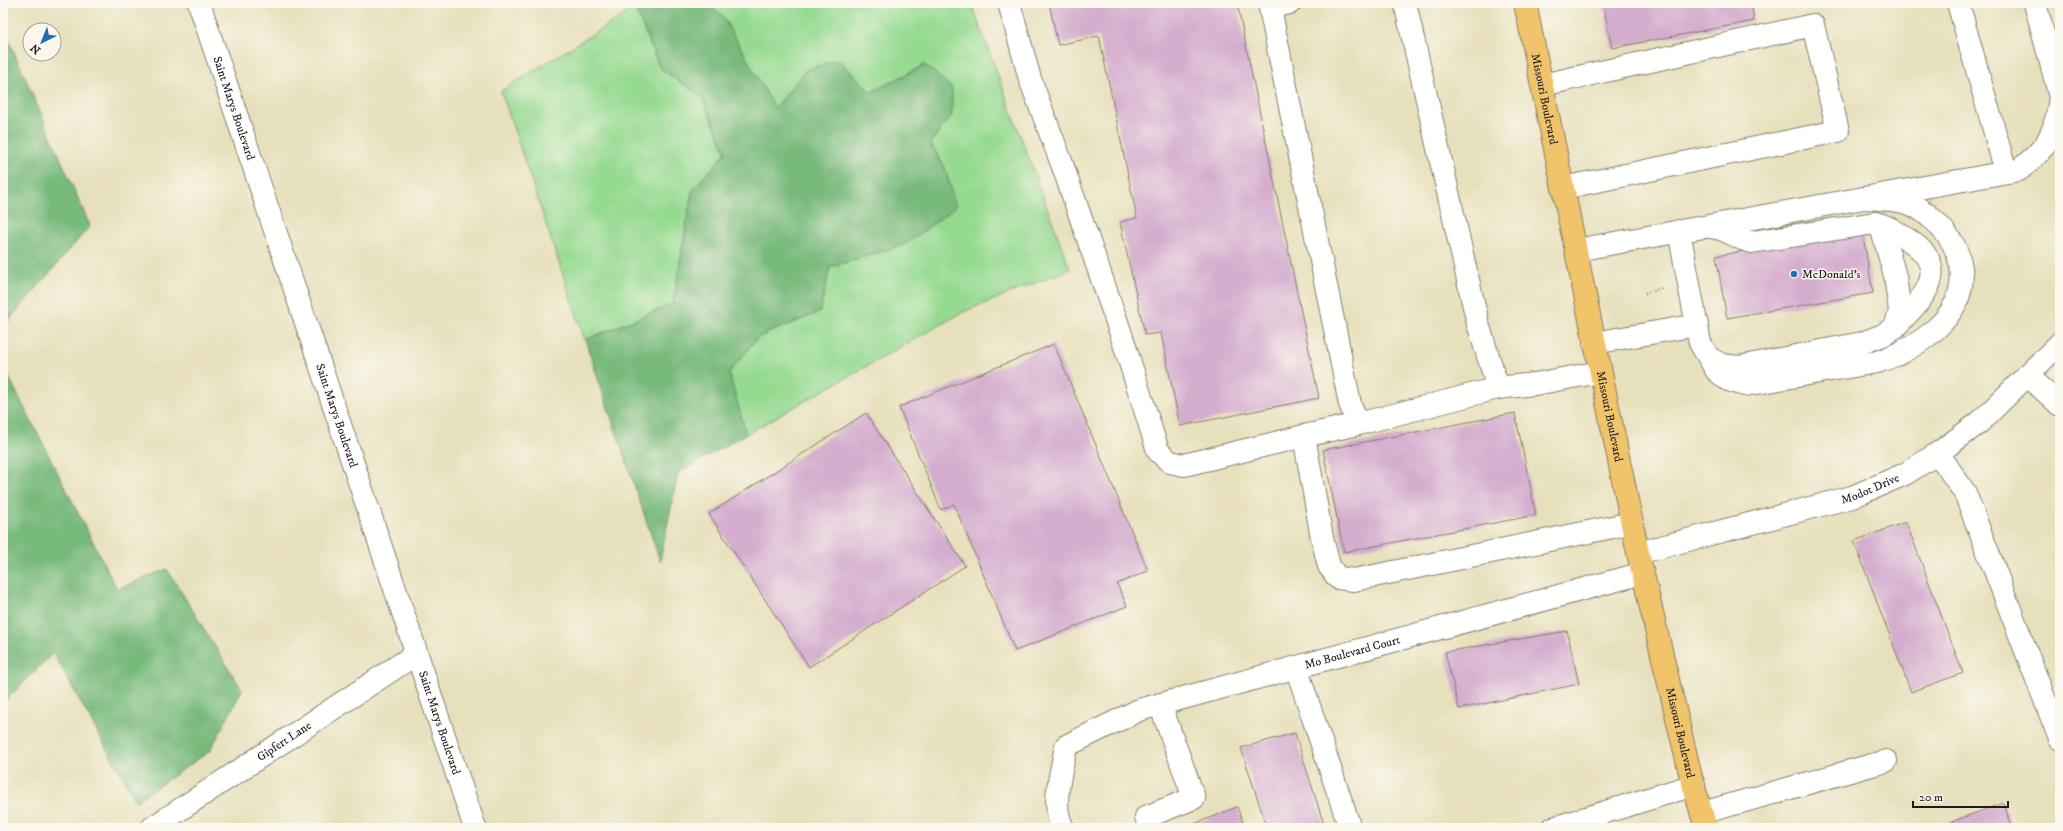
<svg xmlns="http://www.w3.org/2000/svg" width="2063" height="831" font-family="'IM FELL DW Pica',serif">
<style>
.green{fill:#96da92;stroke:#597b57}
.forest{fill:#78ba7c;stroke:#4a6b4c}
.building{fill:#d4adcf}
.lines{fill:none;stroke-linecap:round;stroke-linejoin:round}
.minor-casing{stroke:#827e6c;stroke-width:24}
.major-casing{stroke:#827e6c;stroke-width:24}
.path{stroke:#827e6c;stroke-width:2.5;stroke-dasharray:1 3;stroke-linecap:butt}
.minor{stroke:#fff;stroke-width:22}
.major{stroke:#f1c36a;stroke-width:22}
.poi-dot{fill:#1f6fb2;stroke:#fbf7ec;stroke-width:1.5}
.labels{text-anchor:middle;stroke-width:3;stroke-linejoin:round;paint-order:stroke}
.street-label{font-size:12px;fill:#1c1c1c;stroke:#fbf7ec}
.poi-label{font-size:12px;fill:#1c1c1c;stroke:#fbf7ec;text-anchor:start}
</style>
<rect width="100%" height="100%" fill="#fbf7ec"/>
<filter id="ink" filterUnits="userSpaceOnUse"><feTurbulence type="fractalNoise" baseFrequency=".025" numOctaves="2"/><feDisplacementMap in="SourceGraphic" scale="8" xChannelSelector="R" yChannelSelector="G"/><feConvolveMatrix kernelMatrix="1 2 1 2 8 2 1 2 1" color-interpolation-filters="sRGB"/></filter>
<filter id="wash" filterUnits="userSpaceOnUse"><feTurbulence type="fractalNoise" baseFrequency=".012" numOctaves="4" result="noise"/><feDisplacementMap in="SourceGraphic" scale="16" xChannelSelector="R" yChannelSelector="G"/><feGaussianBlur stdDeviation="0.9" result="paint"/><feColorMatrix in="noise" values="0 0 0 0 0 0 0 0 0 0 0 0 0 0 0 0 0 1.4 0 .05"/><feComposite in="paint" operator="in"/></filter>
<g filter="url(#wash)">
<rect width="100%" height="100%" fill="#e7e0bc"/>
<path class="green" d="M 704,3 L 971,3 L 1070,269 L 963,312 L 746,434 L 728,373 L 758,337 L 820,312 L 830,267 L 906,244 L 945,168 L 930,143 L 952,115 L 924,65 L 871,93 L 806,70 L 775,109 L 722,15 Z
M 635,8 L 660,68 L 702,97 L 726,152 L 692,191 L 673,304 L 585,340 L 501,91 Z"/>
<path class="forest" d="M 643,3 L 704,3 L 722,15 L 775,108 L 806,70 L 838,59 L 871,92 L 925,65 L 952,88 L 952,115 L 930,143 L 945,168 L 956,207 L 906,244 L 830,267 L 820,312 L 758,337 L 729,373 L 746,434 L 678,473 L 660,561 L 585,340 L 673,304 L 692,191 L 726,152 L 702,97 L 660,68 L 635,8 Z
M 3,27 L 90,226 L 3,327 Z
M 3,366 L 117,589 L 167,569 L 242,690 L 210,751 L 136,801 L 53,653 L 3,703 Z"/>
<g id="blocks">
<path class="building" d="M 1049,3 L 1237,3 L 1319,398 L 1180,426 L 1161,333 L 1145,335 L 1120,222 L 1137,218 L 1099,36 L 1058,45 Z
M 1603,3 L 1751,3 L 1754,21 L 1612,48 Z
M 1862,230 L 1873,293 L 1727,318 L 1716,256 Z
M 1054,344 L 1148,571 L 1117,584 L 1127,606 L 1015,651 L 954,504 L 941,510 L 899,407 Z
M 866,413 L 965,566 L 809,667 L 709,514 Z
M 1515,413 L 1536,515 L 1344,552 L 1323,450 Z
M 1906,522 L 1963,673 L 1911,692 L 1854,541 Z
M 1567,631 L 1579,684 L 1459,709 L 1445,652 Z
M 1295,733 L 1325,828 L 1267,828 L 1241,748 Z
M 2003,803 L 2013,828 L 1935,828 Z
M 1237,807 L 1245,828 L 1184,828 Z"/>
</g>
</g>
<g filter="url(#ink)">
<use href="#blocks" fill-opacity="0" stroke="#827e6c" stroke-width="1"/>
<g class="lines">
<g class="minor-casing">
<g id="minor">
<path id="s1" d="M 199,3 L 475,828"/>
<path d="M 1009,3 L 1030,79 L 1062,164 L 1120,331 L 1158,451 L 1170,462 L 1184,465 L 1304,436"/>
<path d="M 1269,3 L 1350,404 L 1358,424 L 1498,388"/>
<path d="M 1405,3 L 1478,324 L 1498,388 L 1535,384 L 1600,372"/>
<path d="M 1958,3 L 2006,172"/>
<path d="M 2035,3 L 2060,97"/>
<path d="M 1270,7 L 1290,3"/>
<path d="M 1542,85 L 1813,25 L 1838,131 L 1563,188"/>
<path d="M 1875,223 C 1889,226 1898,233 1910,241 C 1954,271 1921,300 1895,327"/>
<path d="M 1709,227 C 1726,227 1736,239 1752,242 L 1875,223 L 1881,228 L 1883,234 L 1895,276 L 1900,311 L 1895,327 L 1883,335 L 1862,343 L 1739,367 L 1722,365 L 1711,359"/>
<path d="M 1679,231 L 1700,343 L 1716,370 L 1728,380 L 1745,385 L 1877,362 C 1917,349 1968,316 1961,268 C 1959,253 1953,241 1943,230 C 1933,219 1921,207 1907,203 C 1894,199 1878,199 1864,198"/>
<path d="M 1576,250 L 2019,170 C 2048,148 2056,132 2060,97"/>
<path d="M 1594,343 L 1697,325"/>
<path d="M 2027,375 L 2060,405"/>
<path d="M 1358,424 L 1304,436 L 1322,538 L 1329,566 L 1338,578 L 1354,580 L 1632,523"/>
<path d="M 1938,453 L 1965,493 L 2060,739"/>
<path id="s2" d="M 1638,553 L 1852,497 L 1905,474 L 1938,453 L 1980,422 L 2060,343"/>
<path d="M 1296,667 L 1350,828"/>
<path d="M 1702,813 L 1886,761"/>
<path id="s3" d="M 152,828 L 416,654"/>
<path id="s4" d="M 1063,828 C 1050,804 1062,771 1066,746 L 1139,710 L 1643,573"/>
<path d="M 1150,828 L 1146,817 L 1194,798 L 1160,704"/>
<path d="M 1553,828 L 1694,785"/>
</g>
</g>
<g class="major-casing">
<g id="major">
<path id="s5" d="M 1525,3 L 1638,553 L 1691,777 L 1706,828"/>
</g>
</g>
<path class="path" d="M 1645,293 L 1662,288"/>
<use href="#minor" class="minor"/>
<use href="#major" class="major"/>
</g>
</g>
<circle class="poi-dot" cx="1794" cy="274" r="4"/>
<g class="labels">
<g class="street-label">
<text dy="4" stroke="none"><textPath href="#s5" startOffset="98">Missouri Boulevard</textPath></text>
<text dy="4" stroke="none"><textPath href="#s1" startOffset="111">Saint Marys Boulevard</textPath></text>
<text dy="4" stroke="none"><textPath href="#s1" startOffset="435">Saint Marys Boulevard</textPath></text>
<text dy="4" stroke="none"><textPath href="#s5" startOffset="422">Missouri Boulevard</textPath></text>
<text dy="4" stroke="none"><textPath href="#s2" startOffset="241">Modot Drive</textPath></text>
<text dy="4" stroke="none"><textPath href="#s4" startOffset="386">Mo Boulevard Court</textPath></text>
<text dy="4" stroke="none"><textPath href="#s1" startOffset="759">Saint Marys Boulevard</textPath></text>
<text dy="4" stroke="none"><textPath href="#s5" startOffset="746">Missouri Boulevard</textPath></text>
<text dy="4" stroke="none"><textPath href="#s3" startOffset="158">Gipfert Lane</textPath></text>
</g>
<g class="poi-label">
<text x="1802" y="278">McDonald's</text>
</g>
</g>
<rect width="2063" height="831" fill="none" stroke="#fbf7ec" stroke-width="16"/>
<g transform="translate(42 42) rotate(223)"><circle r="19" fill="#fbf7ec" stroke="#a29f99"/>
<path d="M0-3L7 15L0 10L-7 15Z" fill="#1f6fb2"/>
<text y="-6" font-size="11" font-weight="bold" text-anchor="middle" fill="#1c1c1c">N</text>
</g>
<path d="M1913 801v6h95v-6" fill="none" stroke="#1c1c1c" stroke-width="2"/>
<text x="1919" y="801" font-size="12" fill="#1c1c1c" stroke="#fbf7ec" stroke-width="3" paint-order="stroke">20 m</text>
</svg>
